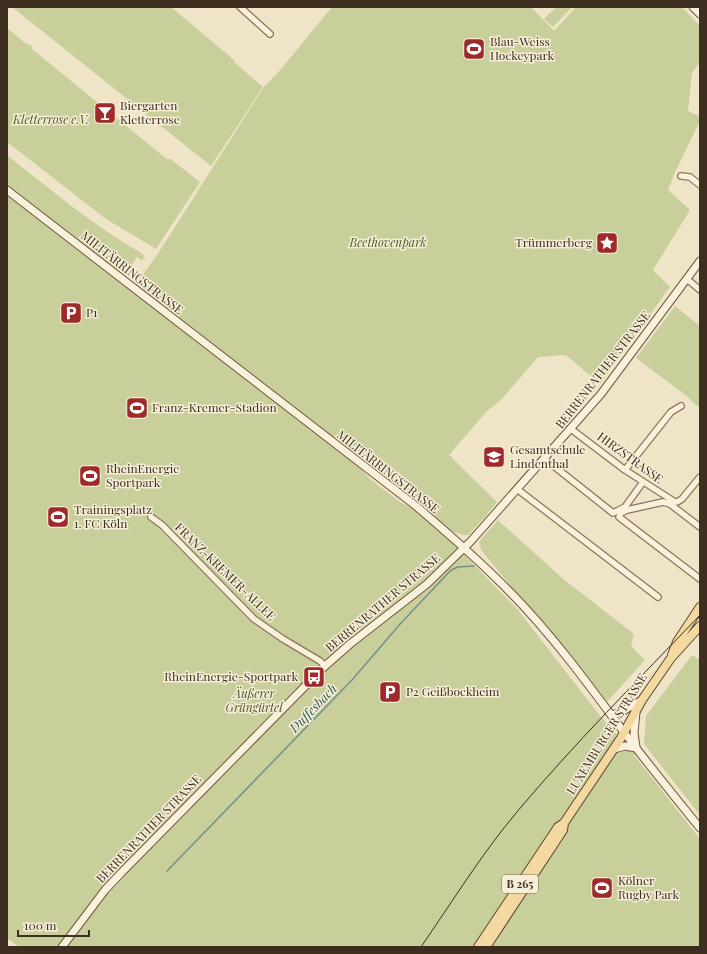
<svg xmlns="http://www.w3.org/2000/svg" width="707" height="954" font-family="'Playfair Display',serif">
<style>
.green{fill:#c9cf9b}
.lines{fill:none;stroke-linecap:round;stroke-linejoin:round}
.stream{stroke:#6f938a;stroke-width:1.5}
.street-casing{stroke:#8d765c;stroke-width:8}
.secondary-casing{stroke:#6f573f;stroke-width:9}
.primary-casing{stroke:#5b4430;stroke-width:10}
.street{stroke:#faf1dc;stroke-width:5.5}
.secondary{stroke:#faf1dc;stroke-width:7}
.primary{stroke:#f3d9a0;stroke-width:8}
.tram{stroke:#3d2e20;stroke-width:1}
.labels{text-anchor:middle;stroke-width:3;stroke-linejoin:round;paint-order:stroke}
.shield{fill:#f7eed8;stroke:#756857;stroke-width:1}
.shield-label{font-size:11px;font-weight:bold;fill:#3d2e20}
.poi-label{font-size:12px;fill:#3d2e20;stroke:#f7eed8;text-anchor:start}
.park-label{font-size:12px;font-style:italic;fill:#4d5a26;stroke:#f7eed8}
.street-label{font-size:12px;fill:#3d2e20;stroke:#f7eed8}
.water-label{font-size:13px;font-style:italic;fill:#2f5d5a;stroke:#f7eed8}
</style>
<rect width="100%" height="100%" fill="#f0e4c8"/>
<path class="green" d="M 12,7 L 171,7 L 234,60 L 234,62 L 263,87 L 211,166 Z
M 332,7 L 531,7 L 554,31 L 576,7 L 682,7 L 700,26 L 700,62 L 692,73 L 688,111 L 700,117 L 700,121 L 675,172 L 668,190 L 690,210 L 653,270 L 670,287 L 600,384 L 566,355 L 538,357 L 501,400 L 487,411 L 449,455 L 497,502 L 485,517 L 468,535 C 463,536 458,532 454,533 L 437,518 L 135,285 L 157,255 L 264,87 L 281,69 Z
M 556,7 L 572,7 L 553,27 L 544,19 Z
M 7,28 L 25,43 L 32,46 L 32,49 L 168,160 L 169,158 L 200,182 L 156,249 L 106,219 L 7,142 Z
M 7,155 C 51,190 94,226 143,254 L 144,257 L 142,261 L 137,257 L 129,269 L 119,265 L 118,271 L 7,186 Z
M 7,193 L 357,465 L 370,479 L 400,502 L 412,508 L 450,540 L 518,610 L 597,712 L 629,749 L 636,754 L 634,755 L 700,839 L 700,947 L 19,947 L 7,938 Z
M 675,306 L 700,326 L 700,408 L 684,394 L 636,358 Z
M 498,520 L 562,578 L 634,634 L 631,646 L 645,660 L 607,702 L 481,550 L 479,542 Z
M 692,655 L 700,660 L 700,815 L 644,744 L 646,716 Z
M 655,670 C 652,675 646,679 643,685 C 635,695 630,708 615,710 Z"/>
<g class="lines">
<path class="stream" d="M 167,871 L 352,680 L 401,623 L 451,570 L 458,567 L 474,566"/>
<g class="street-casing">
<path id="street" d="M 240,7 L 270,34
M 681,176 L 690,177 L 700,185
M 687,279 L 700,290
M 571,429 L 625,470 L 675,502 L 677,502 L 682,499 L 700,477
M 545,459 L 613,513 L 625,507 L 643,482
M 625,470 L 671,412 L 681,406
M 517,489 L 658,597
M 151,517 L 162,525 L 254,619 L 283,639 L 320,661 L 325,666
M 700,527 L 670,504 L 663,502 L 627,510 L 621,513 L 619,517 L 700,579"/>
</g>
<g class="secondary-casing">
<path id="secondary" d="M 693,7 L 700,14
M 7,190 L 416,506 C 449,534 482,563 512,594 C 553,636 588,684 623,731 C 648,764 674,796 700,828
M 636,712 L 634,733 L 636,747
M 611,715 L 621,712 L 642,700
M 614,749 L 625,746 L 636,748
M 62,947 L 105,890 L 121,873 L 325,666 L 350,644 L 427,584 L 471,541 L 601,394 L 700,261"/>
</g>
<g class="primary-casing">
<path id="primary" d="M 672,655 L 677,642 L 700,607
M 478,947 L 558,827 L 564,823
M 486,947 L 563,830 L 564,823 L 621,738 L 642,700 L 671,658 L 700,626"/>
</g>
<use href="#street" class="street"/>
<use href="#secondary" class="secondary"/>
<use href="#primary" class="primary"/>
<path class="tram" d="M 421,947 C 452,902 481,855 516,813 C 574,744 638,680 700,615"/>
</g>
<defs>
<g id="stadium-square" transform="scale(1.15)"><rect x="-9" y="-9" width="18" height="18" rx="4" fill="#9e2a2b" stroke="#f7eed8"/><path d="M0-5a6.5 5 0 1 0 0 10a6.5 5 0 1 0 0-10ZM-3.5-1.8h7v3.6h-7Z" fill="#fff"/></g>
<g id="bar-square" transform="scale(1.15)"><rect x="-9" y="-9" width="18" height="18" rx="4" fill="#9e2a2b" stroke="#f7eed8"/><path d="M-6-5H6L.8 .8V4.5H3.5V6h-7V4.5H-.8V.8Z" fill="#fff"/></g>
<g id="sight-square" transform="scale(1.15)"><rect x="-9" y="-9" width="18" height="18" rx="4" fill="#9e2a2b" stroke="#f7eed8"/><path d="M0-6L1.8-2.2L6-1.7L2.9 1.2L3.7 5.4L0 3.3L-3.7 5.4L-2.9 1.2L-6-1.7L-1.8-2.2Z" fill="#fff"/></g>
<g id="parking-square" transform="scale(1.15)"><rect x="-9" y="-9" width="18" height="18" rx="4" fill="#9e2a2b" stroke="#f7eed8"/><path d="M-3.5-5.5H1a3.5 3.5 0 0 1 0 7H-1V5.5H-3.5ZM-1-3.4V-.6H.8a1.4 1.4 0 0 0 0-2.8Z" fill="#fff"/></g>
<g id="school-square" transform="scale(1.15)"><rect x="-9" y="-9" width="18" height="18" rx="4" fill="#9e2a2b" stroke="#f7eed8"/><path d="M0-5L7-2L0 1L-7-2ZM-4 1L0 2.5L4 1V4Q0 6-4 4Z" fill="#fff"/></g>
<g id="bus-square" transform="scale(1.15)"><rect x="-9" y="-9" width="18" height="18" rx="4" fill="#9e2a2b" stroke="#f7eed8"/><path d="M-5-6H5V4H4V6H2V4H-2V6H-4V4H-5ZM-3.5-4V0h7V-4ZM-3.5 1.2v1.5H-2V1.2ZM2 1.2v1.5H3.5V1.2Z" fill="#fff"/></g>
</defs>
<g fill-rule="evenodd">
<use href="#stadium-square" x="474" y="49"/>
<use href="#bar-square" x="105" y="113"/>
<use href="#sight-square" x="607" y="243"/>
<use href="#parking-square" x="71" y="313"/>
<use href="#stadium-square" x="137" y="408"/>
<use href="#school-square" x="494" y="457"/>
<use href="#stadium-square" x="90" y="476"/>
<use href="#stadium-square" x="58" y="517"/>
<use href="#bus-square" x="314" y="677"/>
<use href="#parking-square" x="390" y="692"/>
<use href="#stadium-square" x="602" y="888"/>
</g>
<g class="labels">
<rect class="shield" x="502" y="875" width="36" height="18" rx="3"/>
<g class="shield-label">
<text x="520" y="888">B 265</text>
</g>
<g class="poi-label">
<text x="490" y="46">Blau-Weiss<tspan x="490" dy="14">Hockeypark</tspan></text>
<text x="120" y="110">Biergarten<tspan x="120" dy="14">Kletterrose</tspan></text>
<text x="592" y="247" text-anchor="end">Trümmerberg</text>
<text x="86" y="317">P1</text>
<text x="152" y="412">Franz-Kremer-Stadion</text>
<text x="510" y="454">Gesamtschule<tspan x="510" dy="14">Lindenthal</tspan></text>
<text x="106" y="473">RheinEnergie<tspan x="106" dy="14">Sportpark</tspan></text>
<text x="74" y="514">Trainingsplatz<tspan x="74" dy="14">1. FC Köln</tspan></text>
<text x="298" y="681" text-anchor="end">RheinEnergie-Sportpark</text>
<text x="406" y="696">P2 Geißbockheim</text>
<text x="618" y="885">Kölner<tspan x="618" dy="14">Rugby Park</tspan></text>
</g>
<g class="park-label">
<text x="51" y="124">Kletterrose e.V.</text>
<text x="388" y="247">Beethovenpark</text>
<text x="254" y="698">Äußerer<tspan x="254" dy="14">Grüngürtel</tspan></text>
</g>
<g class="street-label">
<text transform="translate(132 273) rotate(38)" y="4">MILITÄRRINGSTRASSE</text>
<text transform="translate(603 370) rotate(-52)" y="4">BERRENRATHER STRASSE</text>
<text transform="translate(630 458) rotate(36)" y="4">HIRZSTRASSE</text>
<text transform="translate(388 472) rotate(38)" y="4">MILITÄRRINGSTRASSE</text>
<text transform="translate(225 572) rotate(44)" y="4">FRANZ-KREMER-ALLEE</text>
<text transform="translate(383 603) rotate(-40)" y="4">BERRENRATHER STRASSE</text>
<text transform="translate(607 734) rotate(-58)" y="4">LUXEMBURGER STRASSE</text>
<text transform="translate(149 829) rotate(-46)" y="4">BERRENRATHER STRASSE</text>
</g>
<g class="water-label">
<text transform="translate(313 708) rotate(-46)" y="5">Duffesbach</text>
</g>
</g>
<rect width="707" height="954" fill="none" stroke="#3d2e20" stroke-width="16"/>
<path d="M18 930v6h71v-6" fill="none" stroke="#3d2e20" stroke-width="2"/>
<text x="24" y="930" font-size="12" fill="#3d2e20" stroke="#f7eed8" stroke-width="3" paint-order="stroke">100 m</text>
</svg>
